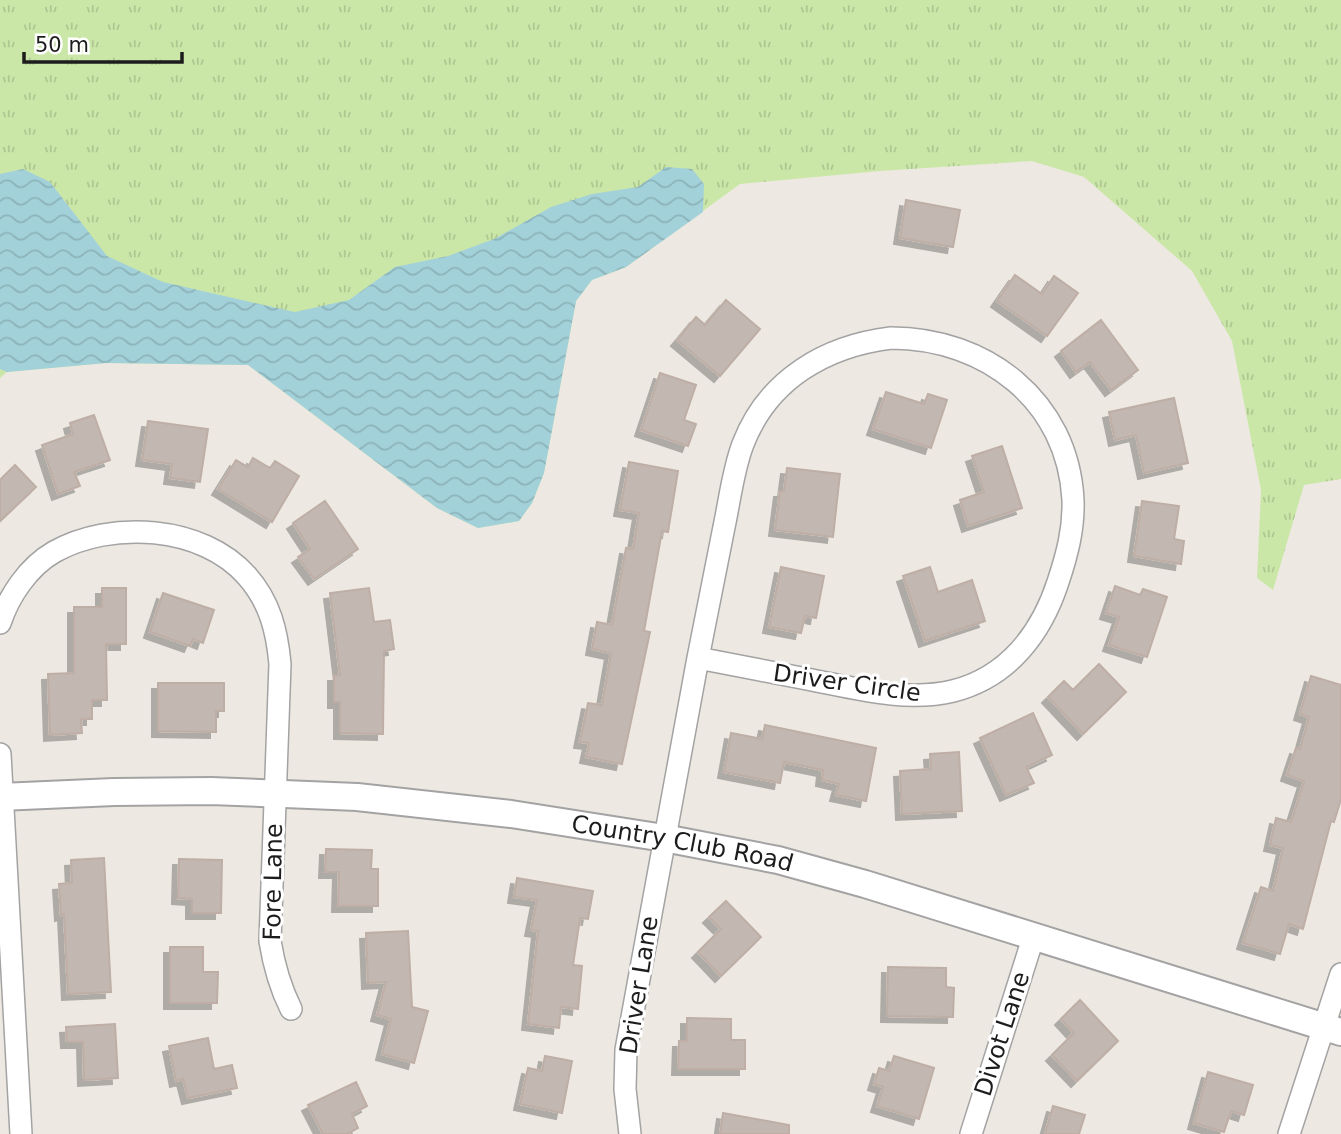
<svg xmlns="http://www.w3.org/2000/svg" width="1341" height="1134" font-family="'DejaVu Sans',sans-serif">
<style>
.grass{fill:url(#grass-tufts)}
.water{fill:url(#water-waves)}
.building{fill:#c2b8b1;stroke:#beaea5;stroke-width:2;filter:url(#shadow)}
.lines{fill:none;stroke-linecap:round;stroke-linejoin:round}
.minor-casing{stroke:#a3a3a3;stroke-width:24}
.tertiary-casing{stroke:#a3a3a3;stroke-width:30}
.minor{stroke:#fff;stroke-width:21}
.tertiary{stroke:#fff;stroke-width:26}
.labels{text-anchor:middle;stroke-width:6;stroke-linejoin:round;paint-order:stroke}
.street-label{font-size:24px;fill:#1c1c1c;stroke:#fff}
</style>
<defs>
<pattern id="grass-tufts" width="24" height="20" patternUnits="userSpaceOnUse" patternTransform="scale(1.75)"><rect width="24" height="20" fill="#cbe7a8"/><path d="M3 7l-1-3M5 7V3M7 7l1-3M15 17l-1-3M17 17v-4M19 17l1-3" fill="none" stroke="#aec690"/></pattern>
<pattern id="water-waves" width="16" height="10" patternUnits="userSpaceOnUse" patternTransform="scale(1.75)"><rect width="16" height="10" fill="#a3d1da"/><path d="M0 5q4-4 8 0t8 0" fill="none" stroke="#8cb3ba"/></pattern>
<filter id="shadow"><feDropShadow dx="-6" dy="6" stdDeviation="0" flood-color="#0004"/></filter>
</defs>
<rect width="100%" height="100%" fill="#ede9e2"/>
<path class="grass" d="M 0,0 L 1341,0 L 1341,479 L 1304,485 L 1273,590 L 1257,578 L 1261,490 L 1232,341 L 1192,271 L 1084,177 L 1032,161 L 880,171 L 740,184 L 626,267 L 592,280 L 576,301 L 544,473 L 532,503 L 519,521 L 478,528 L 437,508 L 248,365 L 106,363 L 7,372 L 0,378 Z"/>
<path class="water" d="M 666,167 L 692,169 L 704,184 L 703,212 L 626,267 L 592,280 L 576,301 L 544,473 L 532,503 L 519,521 L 478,528 L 437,508 L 248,365 L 106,363 L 7,372 L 0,369 L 0,174 L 23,169 L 50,182 L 107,256 L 163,282 L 295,312 L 349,300 L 395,267 L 448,256 L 494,239 L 551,207 L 592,194 L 638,187 Z"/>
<path class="building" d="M 906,200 L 960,210 L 953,247 L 900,238 Z
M 1015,275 L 1042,294 L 1054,276 L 1078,293 L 1047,336 L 997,301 Z
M 726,300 L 760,329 L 720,376 L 677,340 L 696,317 L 705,325 Z
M 1101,320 L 1138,370 L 1111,390 L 1090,362 L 1076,372 L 1061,351 Z
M 660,373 L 696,385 L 684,420 L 696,424 L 688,446 L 641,430 Z
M 886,392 L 924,404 L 928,394 L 947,400 L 931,448 L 873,429 Z
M 1174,398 L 1188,463 L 1144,473 L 1136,435 L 1115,440 L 1109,412 Z
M 94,415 L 110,460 L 74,472 L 80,486 L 58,494 L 42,445 L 73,434 L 70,423 Z
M 148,421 L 208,429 L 200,482 L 170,478 L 172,464 L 142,460 Z
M 1002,446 L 1022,508 L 968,526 L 960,500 L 984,492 L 972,456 Z
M 253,458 L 270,468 L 275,461 L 299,476 L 272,522 L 218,489 L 236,460 L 248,467 Z
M 629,462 L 678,471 L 668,532 L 662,531 L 644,631 L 650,632 L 622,764 L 586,757 L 589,743 L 580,742 L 588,703 L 602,705 L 611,653 L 592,649 L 597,622 L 612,625 L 626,548 L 633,549 L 639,513 L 620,510 Z
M 15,465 L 36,487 L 0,521 L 0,480 Z
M 787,468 L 840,474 L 833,537 L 775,530 L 780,491 L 784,491 Z
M 325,501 L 358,549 L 314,579 L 298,557 L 310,549 L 293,523 Z
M 1142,501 L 1179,506 L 1174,539 L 1184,541 L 1181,564 L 1134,556 Z
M 781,567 L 824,576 L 816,618 L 805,616 L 801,633 L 769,627 Z
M 930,567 L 938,592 L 972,580 L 985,621 L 925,641 L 903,576 Z
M 1115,586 L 1140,595 L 1143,589 L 1167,597 L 1147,657 L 1109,645 L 1119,617 L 1106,613 Z
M 102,588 L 126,588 L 126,644 L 106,644 L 107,700 L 92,700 L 92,719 L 81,719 L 82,733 L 50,735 L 48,674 L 74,673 L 74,607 L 102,607 Z
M 369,588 L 374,622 L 390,620 L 394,649 L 384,651 L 383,734 L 340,733 L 340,702 L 334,702 L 334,675 L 340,675 L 330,593 Z
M 163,593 L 214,610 L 203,643 L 193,639 L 190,646 L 150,632 Z
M 1099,664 L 1126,692 L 1083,734 L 1048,697 L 1064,681 L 1073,690 Z
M 1311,676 L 1341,685 L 1341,799 L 1334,822 L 1331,821 L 1303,929 L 1289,924 L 1280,954 L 1243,943 L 1261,887 L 1273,891 L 1283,848 L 1270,845 L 1276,818 L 1291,822 L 1304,781 L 1287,775 L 1296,748 L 1300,749 L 1309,717 L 1300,714 Z
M 158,683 L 224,683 L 224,711 L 216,711 L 216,732 L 158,731 Z
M 1033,713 L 1052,755 L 1026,767 L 1034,783 L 1006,795 L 980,738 Z
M 765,725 L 876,748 L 866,801 L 836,795 L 839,784 L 822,780 L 823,770 L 784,762 L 780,783 L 724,772 L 731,733 L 762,739 Z
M 959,752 L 962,811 L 902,814 L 900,771 L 931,769 L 930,754 Z
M 326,849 L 372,850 L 371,869 L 378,869 L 378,906 L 338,906 L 339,872 L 325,872 Z
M 104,858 L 111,992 L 68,994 L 64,914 L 61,915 L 59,884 L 72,883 L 71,860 Z
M 179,859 L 222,860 L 221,913 L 192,913 L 192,899 L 178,898 Z
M 517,878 L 593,891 L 588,919 L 580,918 L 573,965 L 582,966 L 578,1009 L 561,1007 L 559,1028 L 528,1024 L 538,931 L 531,930 L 537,900 L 514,897 Z
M 726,901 L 761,937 L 721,976 L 698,952 L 721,929 L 709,917 Z
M 408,931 L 412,1007 L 428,1011 L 414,1063 L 382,1054 L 391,1019 L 377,1015 L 386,982 L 368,983 L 366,933 Z
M 170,947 L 203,947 L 203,972 L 218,972 L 217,1003 L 170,1003 Z
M 888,967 L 946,968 L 946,987 L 954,988 L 953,1017 L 887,1016 Z
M 1080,1000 L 1118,1041 L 1077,1081 L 1052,1055 L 1074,1033 L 1061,1019 Z
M 687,1018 L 731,1019 L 731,1040 L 745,1040 L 745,1069 L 678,1069 L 679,1041 L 687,1041 Z
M 115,1024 L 118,1078 L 84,1080 L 83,1042 L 67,1042 L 66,1027 Z
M 208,1038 L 214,1069 L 232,1065 L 237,1088 L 188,1098 L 183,1079 L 176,1081 L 169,1046 Z
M 545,1056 L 572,1061 L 562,1113 L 520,1104 L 528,1068 L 542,1071 Z
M 894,1056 L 934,1068 L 919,1119 L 877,1106 L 883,1087 L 874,1084 L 879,1068 L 889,1071 Z
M 1208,1072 L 1253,1085 L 1244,1115 L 1231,1111 L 1224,1132 L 1194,1123 Z
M 356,1082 L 367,1106 L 352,1114 L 358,1128 L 347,1134 L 323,1134 L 308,1105 Z
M 1053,1106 L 1085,1115 L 1079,1134 L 1045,1134 Z
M 723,1113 L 789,1125 L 789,1134 L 720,1134 Z"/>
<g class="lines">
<g class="minor-casing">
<path id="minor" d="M 891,338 C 986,338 1068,401 1073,500 C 1074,529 1067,555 1058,582 C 1041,634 1008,677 953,691 C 907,702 858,689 812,680 C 774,673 736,665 698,658 C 707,614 715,571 724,527 C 730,499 733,470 743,444 C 768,379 826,346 891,338 Z
M 0,623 C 9,596 28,567 54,552 C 111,520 202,525 247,576 C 270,602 277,631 280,664 L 270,941 C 274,966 280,987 291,1009
M 0,754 L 21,1134
M 630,1134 L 625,1089 L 626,1050 L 698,658
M 971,1134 L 1034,935
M 1289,1134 L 1341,974"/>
</g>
<g class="tertiary-casing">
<g id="tertiary">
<path id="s1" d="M 0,797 L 114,792 L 211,791 L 357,797 L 511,814 L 664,838 L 778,860 L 865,884 L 1341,1032"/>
</g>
</g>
<use href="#minor" class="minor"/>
<use href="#tertiary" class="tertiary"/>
</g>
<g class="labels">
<g class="street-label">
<text transform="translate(847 683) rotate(8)" y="8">Driver Circle</text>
<text dy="8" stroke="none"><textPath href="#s1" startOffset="686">Country Club Road</textPath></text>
<text transform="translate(273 882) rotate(-89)" y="8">Fore Lane</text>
<text transform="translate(639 985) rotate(-81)" y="8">Driver Lane</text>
<text transform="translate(1002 1034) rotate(-72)" y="8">Divot Lane</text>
</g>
</g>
<path d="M24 52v10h158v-10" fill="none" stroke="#1c1c1c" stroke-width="3.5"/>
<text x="35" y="52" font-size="21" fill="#1c1c1c" stroke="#ffffff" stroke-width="5" paint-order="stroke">50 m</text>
</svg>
